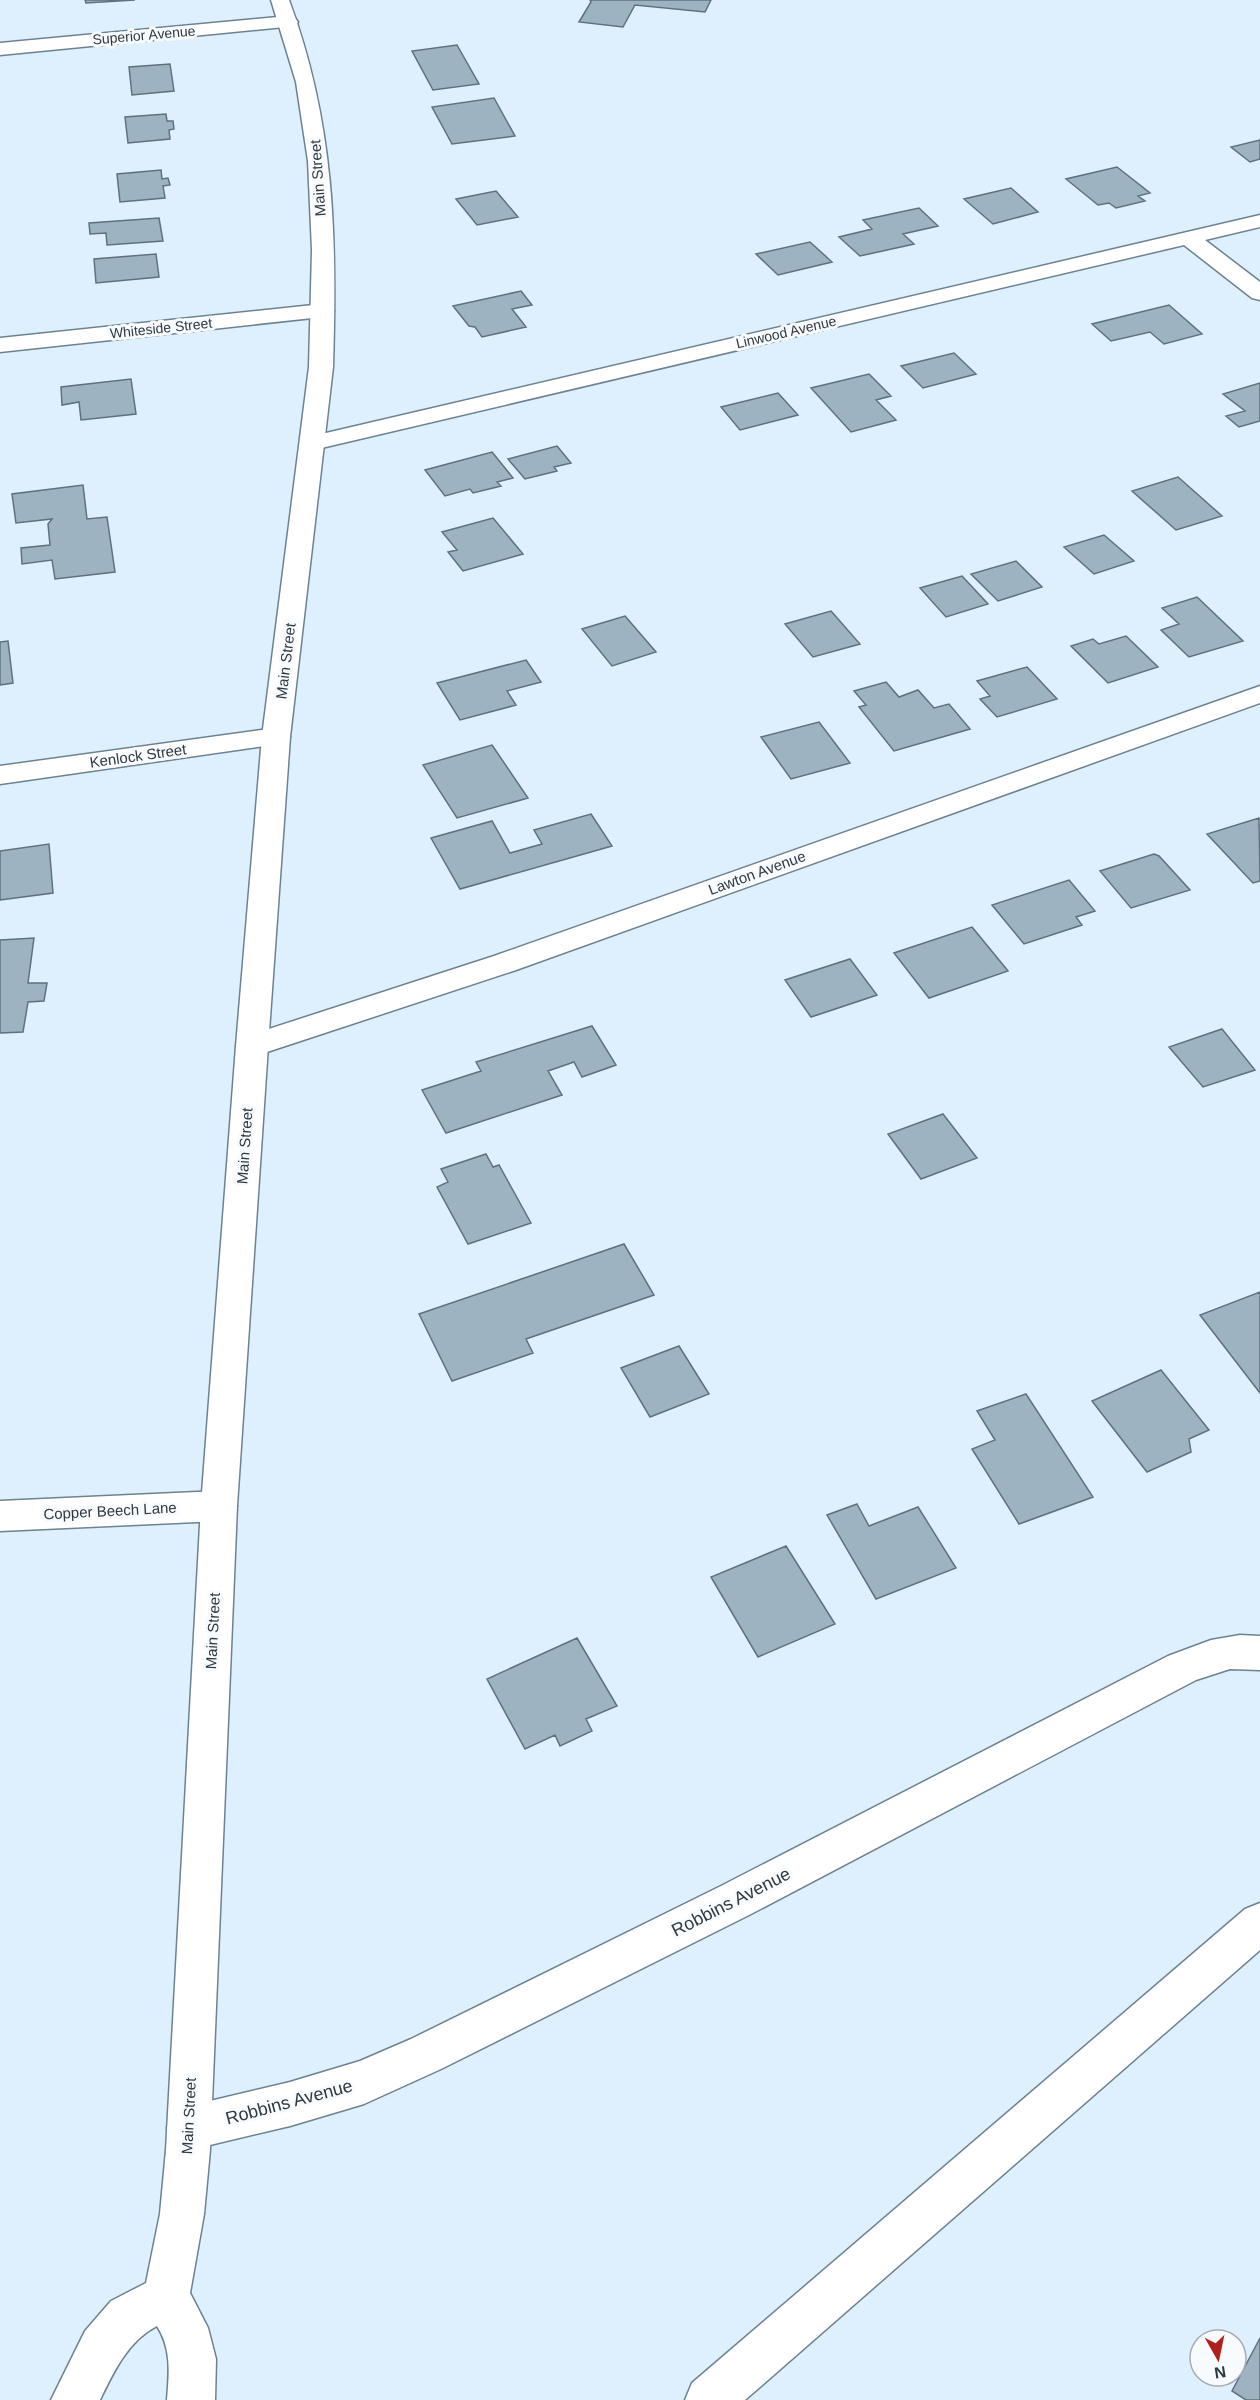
<svg xmlns="http://www.w3.org/2000/svg" width="1260" height="2400" font-family="Arial,sans-serif">
<style>
.building{fill:#9eb3c2;stroke:#5e717f;stroke-width:1.5}
.lines{fill:none;stroke-linecap:round;stroke-linejoin:round}
.street-casing{stroke:#6d8290;stroke-width:3}
.secondary-casing{stroke:#6d8290;stroke-width:3}
.street{fill:#fff;fill-rule:evenodd}
.secondary{fill:#fff;fill-rule:evenodd}
.labels{text-anchor:middle;stroke-width:6;stroke-linejoin:round;paint-order:stroke}
.far-street-label{font-size:14px;fill:#30393f;stroke:#f7fbfe}
.street-label{font-size:15px;fill:#30393f;stroke:#f7fbfe}
.near-street-label{font-size:18px;fill:#30393f;stroke:#f7fbfe}
</style>
<rect width="100%" height="100%" fill="#def0fd"/>
<path class="building" d="M 85,0 L 135,0 L 86,3 Z
M 590,0 L 711,0 L 705,12 L 635,5 L 623,27 L 579,22 L 591,2 Z
M 457,45 L 479,84 L 433,90 L 412,51 Z
M 170,64 L 174,91 L 132,95 L 129,67 Z
M 494,98 L 515,136 L 452,144 L 432,107 Z
M 166,114 L 167,121 L 173,121 L 174,129 L 169,130 L 170,139 L 128,143 L 125,117 Z
M 1260,140 L 1260,159 L 1250,162 L 1231,147 Z
M 1117,167 L 1150,193 L 1138,196 L 1145,201 L 1116,208 L 1109,203 L 1098,205 L 1066,179 Z
M 161,170 L 162,179 L 168,178 L 170,185 L 163,186 L 165,198 L 120,202 L 117,174 Z
M 1011,188 L 1038,212 L 993,224 L 964,199 Z
M 496,191 L 518,217 L 477,225 L 456,199 Z
M 919,208 L 938,226 L 903,234 L 914,244 L 860,256 L 839,237 L 872,229 L 863,220 Z
M 159,218 L 163,241 L 107,245 L 106,233 L 90,234 L 89,223 Z
M 810,242 L 832,262 L 778,275 L 756,254 Z
M 156,254 L 159,277 L 96,283 L 94,259 Z
M 521,291 L 532,305 L 512,309 L 526,327 L 482,337 L 475,327 L 469,326 L 453,306 Z
M 1169,305 L 1202,334 L 1164,344 L 1150,332 L 1111,341 L 1092,324 Z
M 954,353 L 976,374 L 923,388 L 901,366 Z
M 869,374 L 891,396 L 876,400 L 896,420 L 851,432 L 811,388 Z
M 131,379 L 136,414 L 81,420 L 79,402 L 62,405 L 61,387 Z
M 1260,383 L 1260,421 L 1239,427 L 1226,416 L 1245,411 L 1223,394 Z
M 778,393 L 798,415 L 740,430 L 721,407 Z
M 557,446 L 571,463 L 554,467 L 557,471 L 525,479 L 508,459 Z
M 492,452 L 513,478 L 497,482 L 501,486 L 473,493 L 470,489 L 445,496 L 425,470 Z
M 1178,477 L 1222,516 L 1176,530 L 1132,491 Z
M 83,485 L 87,519 L 107,517 L 115,572 L 55,579 L 52,560 L 22,564 L 21,548 L 50,545 L 48,524 L 52,519 L 16,523 L 12,494 Z
M 493,518 L 523,554 L 463,571 L 448,552 L 457,550 L 442,532 Z
M 1104,535 L 1134,561 L 1094,574 L 1064,547 Z
M 1016,561 L 1042,587 L 998,601 L 971,574 Z
M 962,576 L 988,604 L 946,617 L 920,588 Z
M 1197,597 L 1243,641 L 1189,657 L 1161,630 L 1179,624 L 1162,608 Z
M 831,611 L 860,644 L 813,657 L 785,624 Z
M 625,616 L 656,652 L 612,666 L 582,629 Z
M 1126,636 L 1158,667 L 1108,683 L 1071,646 L 1093,639 L 1099,644 Z
M 8,641 L 13,683 L 0,685 L 0,642 Z
M 526,660 L 541,682 L 507,691 L 516,705 L 460,720 L 437,683 Z
M 1027,667 L 1057,699 L 997,717 L 980,699 L 990,696 L 977,681 Z
M 886,682 L 899,697 L 918,690 L 934,708 L 949,704 L 970,729 L 894,751 L 859,707 L 866,705 L 854,691 Z
M 819,722 L 850,763 L 791,779 L 761,737 Z
M 492,745 L 528,798 L 457,818 L 423,765 Z
M 591,814 L 612,846 L 460,889 L 431,838 L 492,821 L 510,853 L 542,844 L 534,830 Z
M 1259,818 L 1260,881 L 1253,883 L 1207,834 Z
M 49,844 L 53,893 L 0,900 L 0,851 Z
M 1154,854 L 1159,856 L 1190,890 L 1131,908 L 1100,871 Z
M 1069,880 L 1095,911 L 1076,917 L 1082,925 L 1024,944 L 992,905 Z
M 972,927 L 1008,971 L 929,998 L 894,953 Z
M 34,938 L 28,983 L 47,983 L 44,1001 L 28,1002 L 23,1032 L 0,1033 L 0,940 Z
M 850,959 L 877,995 L 811,1017 L 785,980 Z
M 592,1026 L 616,1065 L 582,1077 L 574,1062 L 548,1071 L 562,1095 L 446,1133 L 422,1090 L 481,1071 L 476,1062 Z
M 1222,1029 L 1255,1070 L 1203,1087 L 1169,1047 Z
M 943,1114 L 977,1158 L 921,1179 L 888,1134 Z
M 486,1154 L 493,1167 L 499,1165 L 531,1223 L 468,1244 L 437,1187 L 448,1182 L 441,1169 Z
M 624,1244 L 654,1295 L 526,1339 L 533,1353 L 452,1381 L 419,1314 Z
M 1260,1292 L 1260,1393 L 1200,1315 Z
M 679,1346 L 709,1394 L 650,1417 L 621,1368 Z
M 1161,1370 L 1209,1430 L 1189,1439 L 1191,1452 L 1147,1472 L 1092,1401 Z
M 1026,1394 L 1093,1497 L 1019,1524 L 972,1449 L 995,1440 L 977,1411 Z
M 857,1504 L 869,1526 L 918,1507 L 956,1568 L 876,1599 L 827,1515 Z
M 786,1546 L 835,1624 L 758,1657 L 711,1577 Z
M 577,1638 L 617,1706 L 586,1719 L 592,1731 L 560,1746 L 555,1735 L 525,1749 L 487,1679 Z
M 1260,2338 L 1260,2400 L 1246,2400 L 1232,2391 Z"/>
<g class="lines">
<g class="street-casing">
<path id="street" d="M 288,16 L 295,18 L 298,22 L 295,26 L 0,55 L 0,43 Z
M 1260,215 L 1260,227 L 1205,240 L 1260,282 L 1260,300 L 1252,298 L 1184,245 L 313,450 L 304,448 L 301,443 L 304,438 L 313,436 Z
M 323,304 L 331,306 L 334,311 L 331,316 L 0,352 L 0,338 Z
M 1260,686 L 1260,703 L 516,970 L 252,1057 L 241,1054 L 236,1046 L 241,1038 L 494,956 Z
M 276,728 L 286,731 L 290,737 L 286,743 L 0,784 L 0,766 Z
M 219,1491 L 232,1495 L 237,1506 L 232,1517 L 219,1521 L 0,1531 L 0,1501 Z
M 1240,1635 L 1260,1636 L 1260,1670 L 1230,1669 L 1196,1680 L 751,1914 L 441,2069 L 364,2104 L 290,2126 L 189,2150 L 173,2144 L 167,2128 L 173,2112 L 189,2106 L 290,2082 L 360,2061 L 411,2039 L 721,1886 L 1168,1656 L 1211,1640 Z"/>
</g>
<g class="secondary-casing">
<path id="secondary" d="M 271,0 L 289,0 C 335,124 337,237 333,367 L 290,737 L 268,1046 L 237,1506 L 210,2150 L 204,2214 L 190,2293 L 208,2328 L 216,2359 L 215,2400 L 167,2400 C 169,2373 172,2350 157,2326 C 128,2341 114,2371 100,2400 L 51,2400 L 85,2331 L 111,2301 L 146,2283 L 160,2214 L 166,2150 L 201,1506 L 236,1046 L 262,737 L 309,367 L 312,250 L 308,161 L 296,82 Z
M 1260,1903 L 1260,1950 L 745,2400 L 685,2400 L 692,2383 L 1245,1909 Z"/>
</g>
<use href="#street" class="street"/>
<use href="#secondary" class="secondary"/>
</g>
<g class="labels">
<g class="far-street-label">
<text transform="translate(144 35) rotate(-5)" y="5">Superior Avenue</text>
<text transform="translate(161 328) rotate(-6)" y="5">Whiteside Street</text>
<text transform="translate(786 332) rotate(-13)" y="5">Linwood Avenue</text>
</g>
<g class="street-label">
<text transform="translate(318 178) rotate(-94)" y="5">Main Street</text>
<text transform="translate(286 661) rotate(-83)" y="5">Main Street</text>
<text transform="translate(138 756) rotate(-8)" y="5">Kenlock Street</text>
<text transform="translate(757 873) rotate(-20)" y="5">Lawton Avenue</text>
<text transform="translate(245 1146) rotate(-86)" y="5">Main Street</text>
<text transform="translate(110 1511) rotate(-3)" y="5">Copper Beech Lane</text>
<text transform="translate(213 1631) rotate(-87)" y="5">Main Street</text>
<text transform="translate(189 2116) rotate(-87)" y="5">Main Street</text>
</g>
<g class="near-street-label">
<text transform="translate(731 1902) rotate(-27)" y="6">Robbins Avenue</text>
<text transform="translate(289 2102) rotate(-15)" y="6">Robbins Avenue</text>
</g>
</g>
<g transform="translate(1218 2358) rotate(171)"><circle r="28" fill="#f7fbfe" stroke="#a7adb2" stroke-width="1.5"/>
<path d="M0-4.5L10 22L0 15L-10 22Z" fill="#b0201b"/>
<text y="-9" font-size="16" font-weight="bold" text-anchor="middle" fill="#30393f">N</text>
</g>
</svg>
